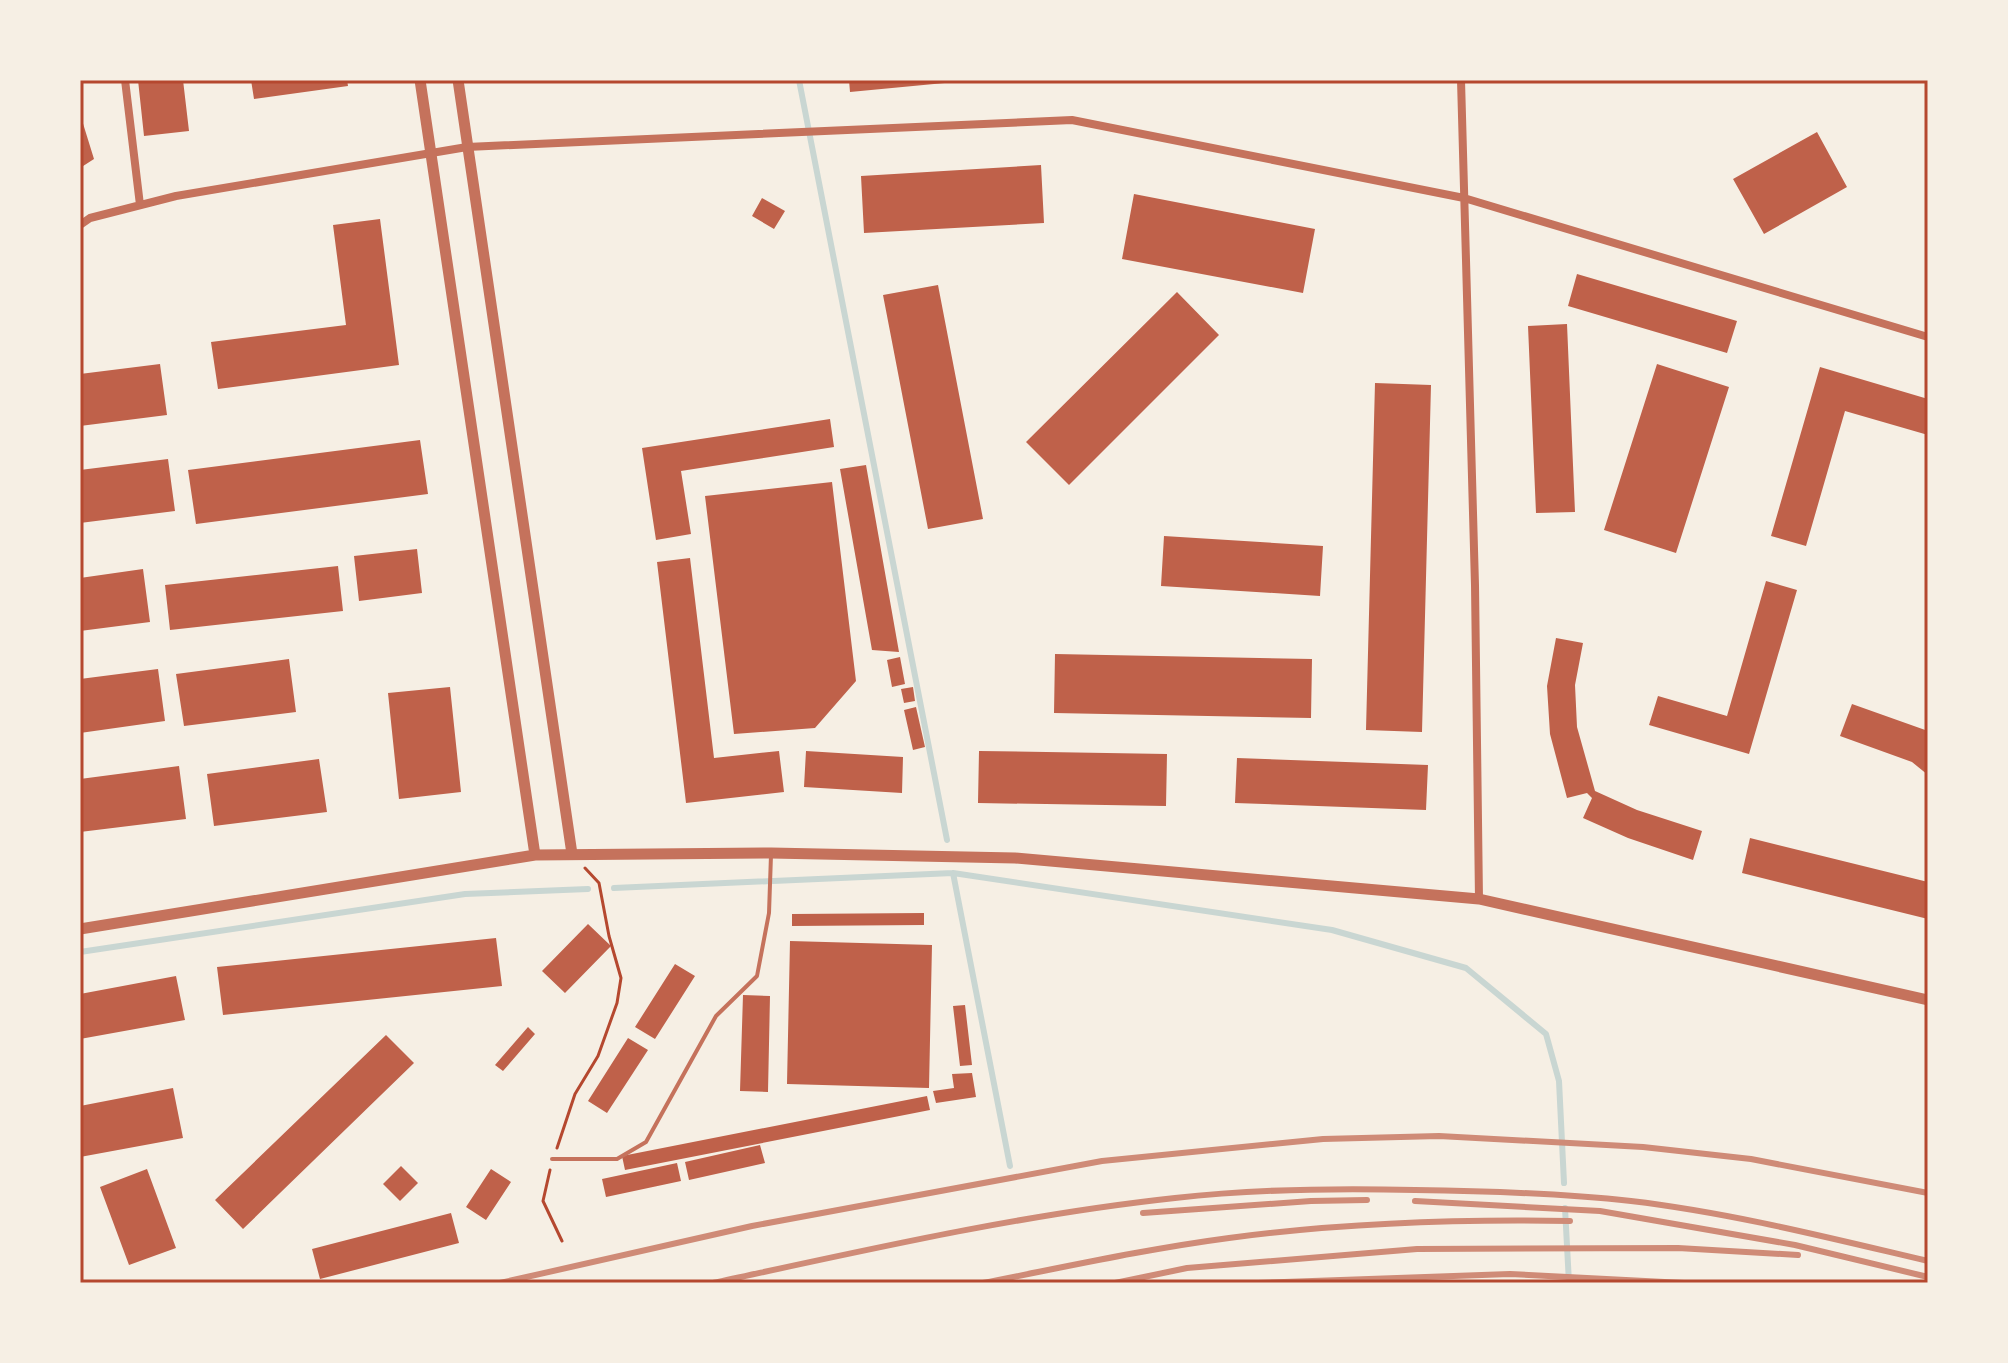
<svg xmlns="http://www.w3.org/2000/svg" width="2008" height="1363" font-family="Literata,serif">
<style>
.lines{fill:none;stroke-linecap:round;stroke-linejoin:round}
.stream{stroke:#c9d6d2;stroke-width:6}
.building{fill:#bf614a}
.path{stroke:#b5482f;stroke-width:3}
.service{stroke:#c5725c;stroke-width:4}
.minor{stroke:#c5725c;stroke-width:8}
.tertiary{stroke:#c5725c;stroke-width:11}
.rail{stroke:#cf8b77;stroke-width:6}
.neatline{fill:none;stroke:#b5482f;stroke-width:3}
</style>
<rect width="100%" height="100%" fill="#f6efe4"/>
<g class="lines">
<path class="stream" d="M 799,80 L 947,840
M 953,873 L 1010,1166
M 614,888 L 953,873 L 1332,930 L 1466,968 L 1546,1034 L 1559,1081 L 1564,1183
M 80,952 L 465,894 L 588,889
M 1565,1208 L 1569,1283"/>
</g>
<path class="building" d="M 138,80 L 183,80 L 189,131 L 144,136 Z
M 251,80 L 347,80 L 348,86 L 254,99 Z
M 849,80 L 955,80 L 955,82 L 850,92 Z
M 81,117 L 94,159 L 80,168 L 80,118 Z
M 1817,132 L 1847,187 L 1764,234 L 1733,179 Z
M 1041,165 L 1044,223 L 864,233 L 861,176 Z
M 1134,194 L 1315,229 L 1303,293 L 1122,259 Z
M 762,198 L 785,211 L 774,229 L 752,216 Z
M 380,219 L 399,365 L 218,389 L 211,342 L 346,325 L 333,225 Z
M 1577,274 L 1737,321 L 1727,353 L 1568,306 Z
M 938,285 L 983,519 L 928,529 L 883,295 Z
M 1177,292 L 1219,335 L 1069,485 L 1026,442 Z
M 1567,324 L 1575,512 L 1536,513 L 1528,326 Z
M 160,364 L 167,415 L 80,426 L 80,374 Z
M 1657,364 L 1729,387 L 1676,553 L 1604,530 Z
M 1820,367 L 1928,399 L 1928,435 L 1845,411 L 1806,546 L 1771,536 Z
M 1375,383 L 1431,385 L 1422,732 L 1366,730 Z
M 830,419 L 834,447 L 681,471 L 691,534 L 656,540 L 642,448 Z
M 420,440 L 428,494 L 196,524 L 188,470 Z
M 168,459 L 175,511 L 80,523 L 80,470 Z
M 866,465 L 899,652 L 872,650 L 840,469 Z
M 832,482 L 856,681 L 815,728 L 734,734 L 705,496 Z
M 1164,536 L 1323,546 L 1320,596 L 1161,586 Z
M 417,549 L 422,593 L 359,601 L 354,556 Z
M 690,558 L 714,758 L 779,751 L 784,792 L 686,803 L 657,562 Z
M 338,566 L 343,611 L 170,630 L 165,585 Z
M 143,569 L 150,622 L 80,631 L 80,578 Z
M 1766,581 L 1797,590 L 1749,754 L 1649,725 L 1658,696 L 1727,716 Z
M 1556,638 L 1583,643 L 1575,685 L 1577,727 L 1595,791 L 1637,810 L 1702,831 L 1693,860 L 1628,838 L 1583,818 L 1592,798 L 1587,793 L 1567,798 L 1550,734 L 1547,686 Z
M 1055,654 L 1312,659 L 1311,718 L 1054,713 Z
M 900,657 L 905,684 L 892,687 L 887,660 Z
M 289,659 L 296,712 L 184,726 L 176,674 Z
M 158,669 L 165,721 L 80,733 L 80,679 Z
M 450,687 L 461,792 L 399,799 L 388,693 Z
M 913,687 L 915,701 L 904,703 L 901,689 Z
M 1852,704 L 1928,731 L 1928,775 L 1912,762 L 1840,736 Z
M 916,707 L 925,747 L 913,750 L 904,710 Z
M 806,751 L 903,757 L 902,793 L 804,787 Z
M 979,751 L 1167,754 L 1166,806 L 978,803 Z
M 1237,758 L 1428,765 L 1426,810 L 1235,803 Z
M 319,759 L 327,812 L 214,826 L 207,774 Z
M 179,766 L 186,819 L 80,832 L 80,779 Z
M 1750,838 L 1928,882 L 1928,919 L 1742,873 Z
M 924,913 L 924,925 L 792,926 L 792,914 Z
M 588,924 L 611,946 L 565,993 L 542,971 Z
M 496,938 L 502,986 L 223,1015 L 217,967 Z
M 790,941 L 932,945 L 929,1088 L 787,1084 Z
M 675,964 L 695,976 L 655,1039 L 635,1027 Z
M 176,976 L 185,1020 L 80,1039 L 80,994 Z
M 743,995 L 770,996 L 768,1092 L 740,1091 Z
M 965,1005 L 972,1065 L 960,1066 L 953,1006 Z
M 528,1027 L 535,1034 L 503,1071 L 495,1065 Z
M 386,1035 L 414,1063 L 243,1229 L 215,1200 Z
M 628,1038 L 648,1050 L 607,1113 L 588,1101 Z
M 972,1073 L 976,1097 L 936,1103 L 933,1091 L 954,1088 L 952,1074 Z
M 173,1088 L 183,1138 L 80,1157 L 80,1106 Z
M 927,1096 L 930,1110 L 625,1170 L 622,1156 Z
M 760,1145 L 765,1163 L 689,1180 L 685,1162 Z
M 677,1163 L 681,1181 L 606,1197 L 602,1179 Z
M 401,1166 L 418,1183 L 400,1201 L 383,1184 Z
M 147,1169 L 176,1248 L 129,1265 L 100,1187 Z
M 491,1169 L 511,1182 L 486,1220 L 466,1207 Z
M 451,1213 L 459,1243 L 320,1279 L 312,1249 Z"/>
<g class="lines">
<path class="path" d="M 557,1148 L 575,1094 L 598,1056 L 617,1003 L 621,978 L 609,936 L 599,883 L 585,868
M 550,1170 L 543,1201 L 562,1241"/>
<path class="service" d="M 552,1159 L 617,1159 L 646,1142 L 716,1016 L 757,976 L 769,913 L 771,855"/>
<path class="minor" d="M 125,80 L 140,205
M 1461,80 L 1475,585 L 1479,899
M 80,225 L 90,218 L 176,196 L 467,147 L 1072,120 L 1464,198 L 1928,337"/>
<path class="tertiary" d="M 420,80 L 535,855
M 458,80 L 572,854
M 80,929 L 535,855 L 771,853 L 1015,858 L 1479,899 L 1928,1000"/>
<path class="rail" d="M 1415,1201 L 1600,1211 L 1795,1245 L 1928,1277
M 1143,1213 L 1311,1201 L 1367,1200
M 500,1283 L 752,1226 L 1102,1161 L 1323,1139 L 1439,1136 L 1643,1147 L 1751,1159 L 1928,1193
M 713,1283 C 866,1250 1018,1215 1175,1198 C 1255,1189 1335,1188 1415,1190 C 1488,1191 1559,1193 1631,1201 C 1732,1213 1830,1238 1928,1261
M 983,1283 C 1065,1267 1146,1249 1229,1238 C 1342,1223 1457,1219 1570,1221
M 1115,1283 L 1187,1268 L 1417,1249 L 1678,1248 L 1798,1255
M 1258,1283 L 1510,1274 L 1684,1283"/>
</g>
<rect width="2008" height="1363" fill="none" stroke="#f6efe4" stroke-width="164"/>
<rect x="82" y="82" width="1844" height="1199" class="neatline"/>
</svg>
